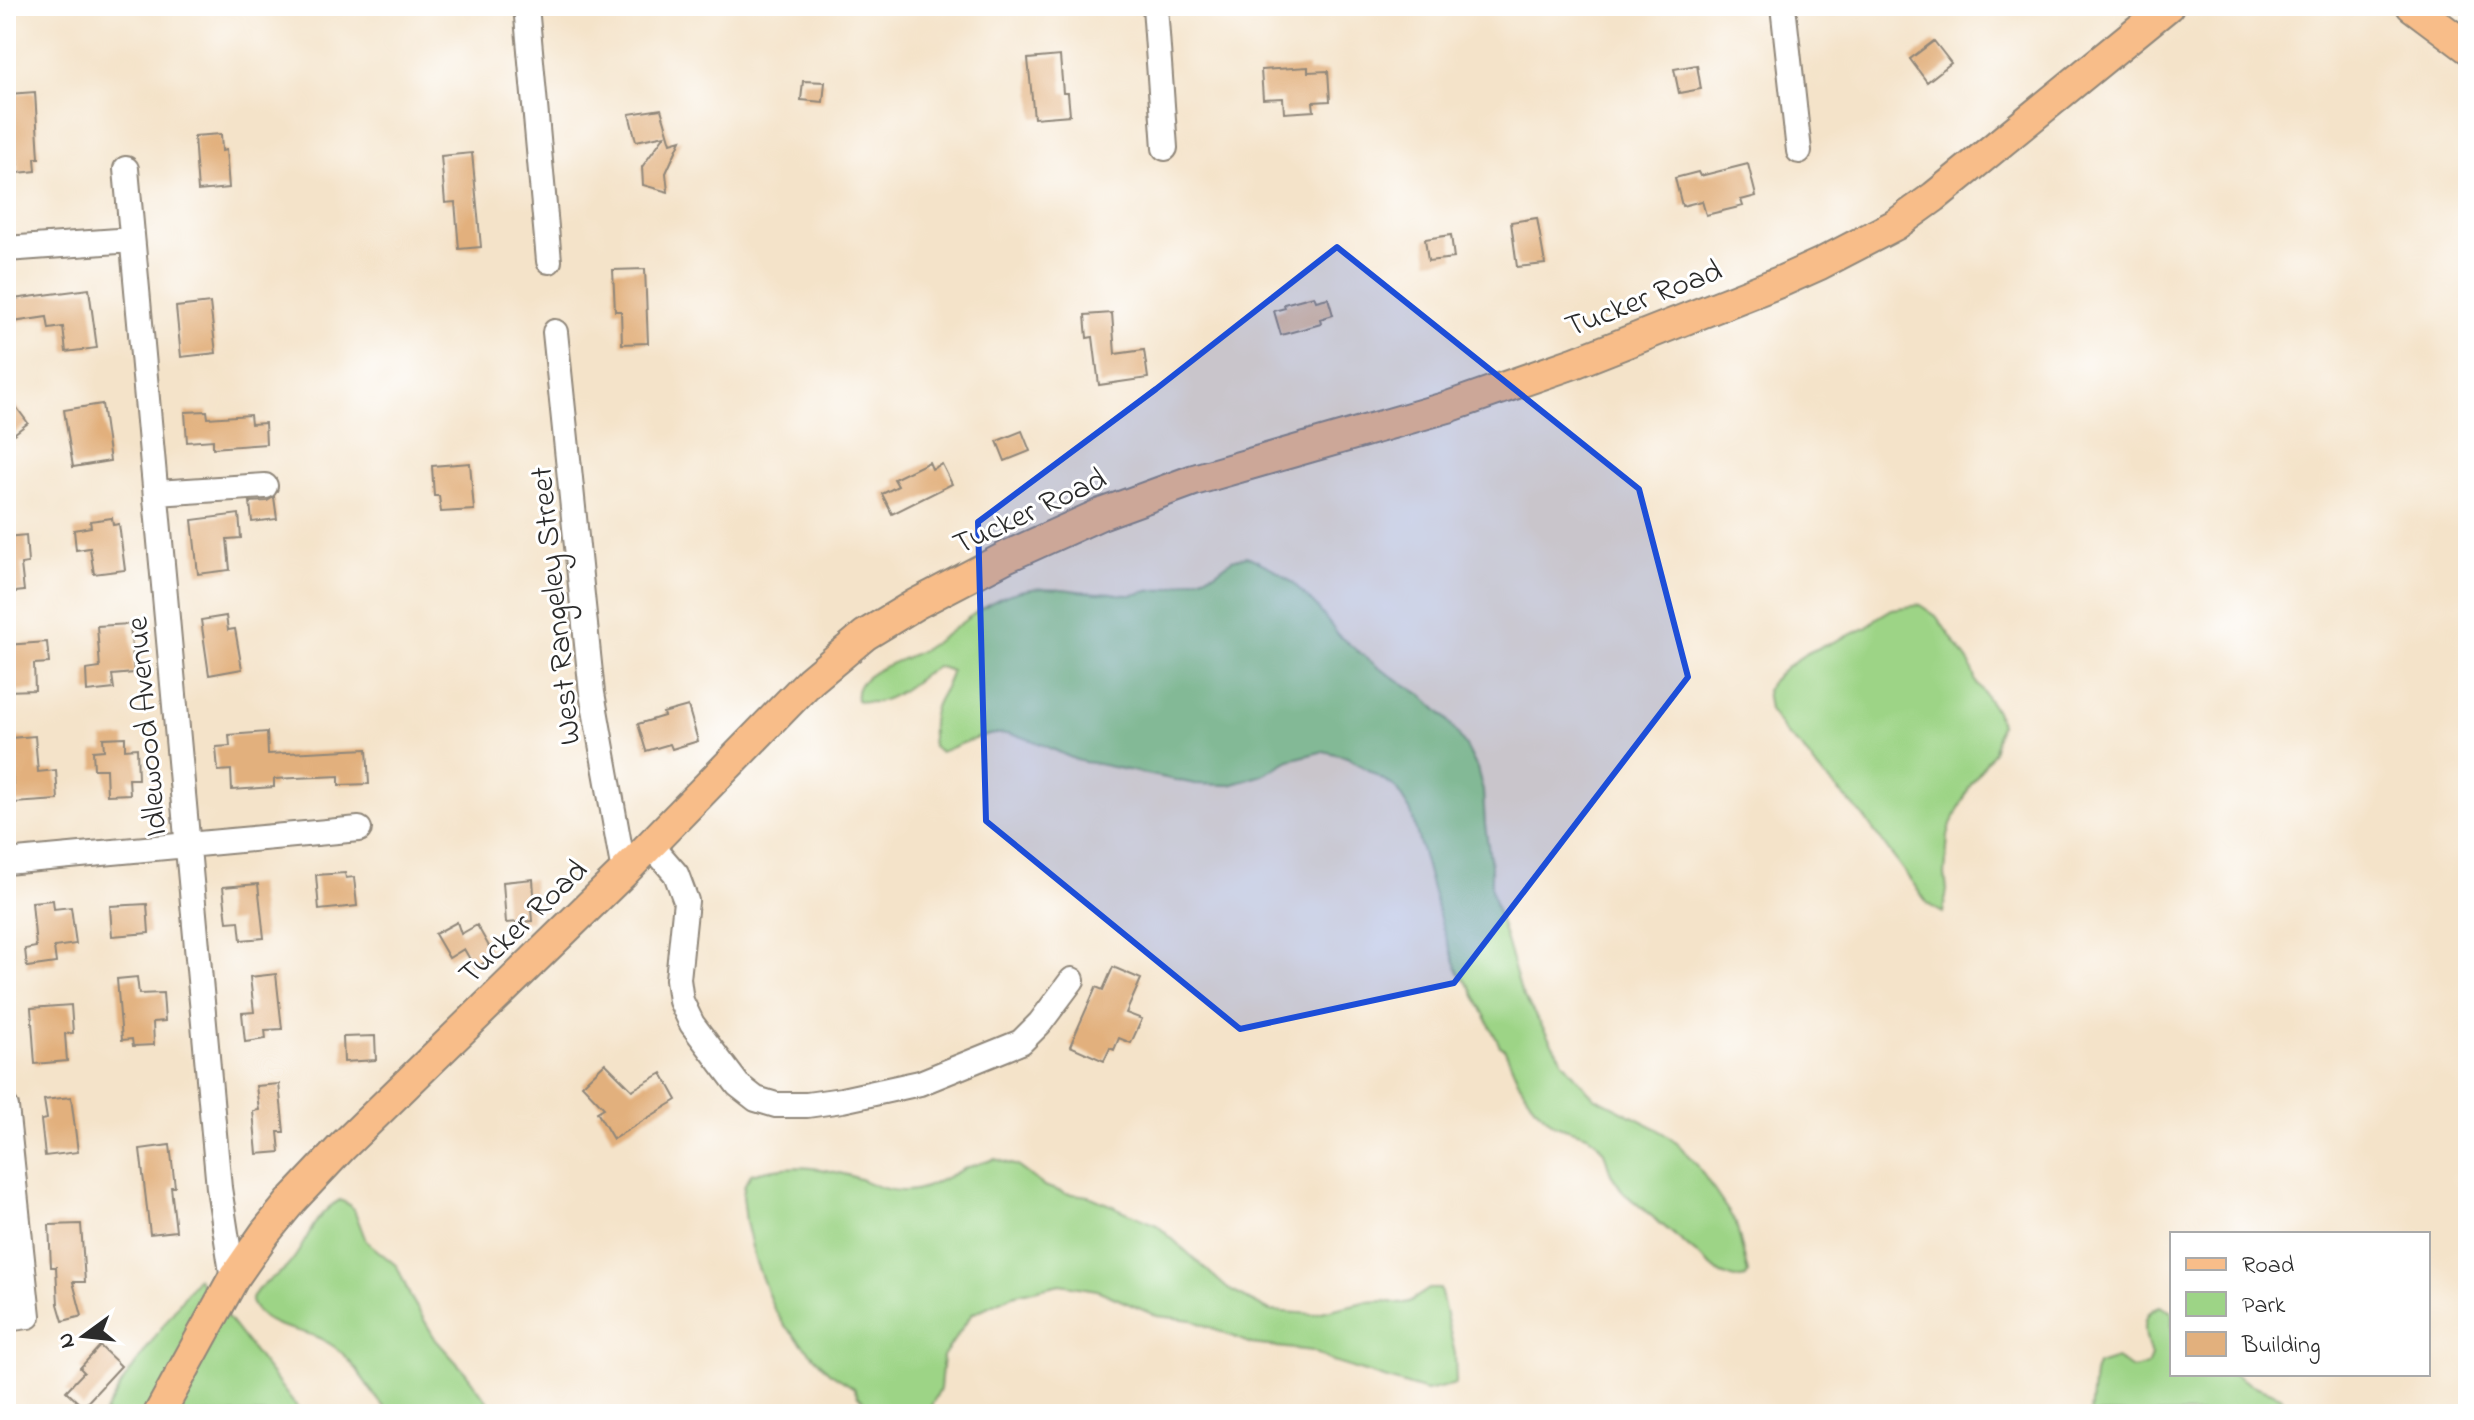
<svg xmlns="http://www.w3.org/2000/svg" width="2474" height="1420" font-family="'Indie Flower',sans-serif">
<style>
.green{fill:#9dd486;stroke:#648058;stroke-width:2}
.building{fill:#e2b07d}
.lines{fill:none;stroke-linecap:round;stroke-linejoin:round}
.minor-casing{stroke:#90877a;stroke-width:28}
.major-casing{stroke:#90877a;stroke-width:34}
.minor{stroke:#fff;stroke-width:24}
.major{stroke:#f8bd89;stroke-width:30}
.marked{fill:#1d4ed8;fill-opacity:0.2;stroke:#1d4ed8;stroke-width:6;stroke-linejoin:round}
.labels{text-anchor:middle;stroke-width:6;stroke-linejoin:round;paint-order:stroke}
.street-label{font-size:32px;fill:#2b2b2b;stroke:#fff}
</style>
<rect width="100%" height="100%" fill="#fff"/>
<filter id="ink" filterUnits="userSpaceOnUse"><feTurbulence type="fractalNoise" baseFrequency=".0125" numOctaves="2"/><feDisplacementMap in="SourceGraphic" scale="16" xChannelSelector="R" yChannelSelector="G"/><feConvolveMatrix kernelMatrix="1 2 1 2 8 2 1 2 1" color-interpolation-filters="sRGB"/></filter>
<filter id="wash" filterUnits="userSpaceOnUse"><feTurbulence type="fractalNoise" baseFrequency=".006" numOctaves="4" result="noise"/><feDisplacementMap in="SourceGraphic" scale="32" xChannelSelector="R" yChannelSelector="G"/><feGaussianBlur stdDeviation="1.8" result="paint"/><feColorMatrix in="noise" values="0 0 0 0 0 0 0 0 0 0 0 0 0 0 0 0 0 1.4 0 .05"/><feComposite in="paint" operator="in"/></filter>
<g filter="url(#wash)">
<rect width="100%" height="100%" fill="#f4e3c9"/>
<path class="green" d="M 1247,556 L 1272,568 L 1293,583 L 1316,606 L 1339,636 L 1379,668 L 1422,695 L 1447,719 L 1467,748 L 1477,768 L 1483,791 L 1485,825 L 1491,865 L 1491,889 L 1521,992 L 1563,1061 L 1588,1091 L 1596,1098 L 1656,1128 L 1678,1144 L 1697,1165 L 1736,1223 L 1748,1273 L 1746,1277 L 1735,1279 L 1721,1274 L 1624,1193 L 1611,1174 L 1604,1152 L 1596,1141 L 1587,1135 L 1555,1125 L 1534,1106 L 1519,1082 L 1504,1048 L 1500,1046 L 1470,986 L 1459,973 L 1443,929 L 1411,812 L 1395,787 L 1347,757 L 1324,751 L 1289,760 L 1263,775 L 1230,785 L 1195,784 L 1093,763 C 1078,763 1066,755 1052,749 C 1001,724 990,733 940,752 L 933,746 C 931,733 931,720 935,707 C 940,693 949,686 951,671 L 937,666 C 913,680 888,711 857,700 C 856,693 857,688 861,683 C 877,665 906,660 926,648 C 961,627 988,594 1032,589 C 1053,586 1078,592 1099,593 C 1110,591 1117,595 1128,595 C 1140,595 1150,588 1163,590 L 1216,572 L 1232,560 Z
M 1920,605 L 1936,616 L 1970,664 L 1976,682 L 1996,711 L 2000,724 L 1993,752 L 1970,786 L 1951,824 L 1948,836 L 1945,875 L 1947,890 L 1943,913 L 1929,905 L 1860,812 L 1819,771 L 1802,748 L 1787,735 L 1769,710 L 1766,690 L 1772,681 L 1786,667 L 1807,653 L 1866,628 L 1877,618 L 1892,609 Z
M 995,1159 L 1017,1166 L 1044,1186 L 1065,1193 L 1089,1196 L 1157,1225 L 1228,1289 L 1270,1311 L 1313,1314 L 1364,1302 L 1385,1301 L 1400,1304 L 1409,1302 L 1429,1289 L 1440,1289 L 1455,1354 L 1456,1384 L 1426,1391 L 1333,1362 L 1312,1351 L 1251,1344 L 1192,1320 L 1157,1316 L 1097,1290 L 1060,1284 L 1012,1295 L 972,1314 L 943,1356 L 940,1389 L 929,1410 L 919,1414 L 877,1414 L 858,1396 L 854,1388 L 829,1372 L 784,1325 L 773,1307 L 755,1260 L 746,1222 L 743,1196 L 745,1184 L 751,1174 C 790,1163 822,1166 860,1179 C 875,1185 886,1191 902,1191 C 925,1192 945,1177 966,1168 C 975,1164 986,1162 995,1159 Z
M 340,1200 L 350,1205 L 355,1212 L 366,1241 L 397,1266 L 410,1296 L 436,1340 L 465,1372 L 497,1414 L 391,1414 C 368,1394 357,1360 330,1344 C 302,1325 267,1334 251,1302 C 257,1283 273,1280 286,1268 C 308,1246 309,1217 340,1200 Z
M 197,1278 L 302,1414 L 104,1414 L 125,1379 Z
M 2160,1306 L 2172,1312 L 2172,1374 L 2234,1374 L 2250,1384 L 2281,1396 L 2284,1401 L 2306,1414 L 2090,1414 L 2094,1374 L 2097,1365 L 2116,1359 L 2133,1369 L 2147,1366 L 2151,1356 C 2145,1338 2138,1314 2160,1306 Z"/>
<g id="blocks">
<path class="building" d="M 1934,41 L 1951,63 L 1927,82 L 1910,59 Z
M 1060,56 L 1063,93 L 1068,93 L 1070,115 L 1034,118 L 1028,59 Z
M 1697,65 L 1701,89 L 1679,93 L 1674,69 Z
M 1308,67 L 1308,72 L 1328,71 L 1330,101 L 1313,102 L 1314,111 L 1284,113 L 1283,98 L 1263,99 L 1261,70 Z
M 803,81 L 825,82 L 823,102 L 801,100 Z
M 35,92 L 39,158 L 35,158 L 36,171 L 18,173 L 17,157 L 12,158 L 9,94 Z
M 661,109 L 671,143 L 681,140 L 666,173 L 668,192 L 643,185 L 642,167 L 665,135 L 636,141 L 629,114 Z
M 221,134 L 222,151 L 226,150 L 229,188 L 198,191 L 194,136 Z
M 472,153 L 481,247 L 459,249 L 455,202 L 445,203 L 441,156 Z
M 1748,164 L 1756,196 L 1741,200 L 1743,206 L 1706,215 L 1702,201 L 1682,206 L 1675,178 L 1698,172 L 1700,176 Z
M 1537,218 L 1545,264 L 1517,267 L 1511,222 Z
M 1451,235 L 1454,258 L 1428,261 L 1425,239 Z
M 645,269 L 648,343 L 622,344 L 621,311 L 615,311 L 613,270 Z
M 89,289 L 97,348 L 66,352 L 63,327 L 49,329 L 47,317 L 6,323 L 6,300 Z
M 1314,296 L 1316,301 L 1328,298 L 1333,315 L 1320,319 L 1321,324 L 1281,335 L 1274,311 L 1285,308 L 1284,304 Z
M 210,303 L 216,353 L 181,357 L 176,307 Z
M 1112,313 L 1115,354 L 1144,350 L 1148,378 L 1099,385 L 1093,337 L 1087,338 L 1085,315 Z
M 6,393 L 28,423 L 6,440 Z
M 102,404 L 110,461 L 73,467 L 64,410 Z
M 207,411 L 208,418 L 250,415 L 251,424 L 265,423 L 266,444 L 213,448 L 213,440 L 187,442 L 185,412 Z
M 1022,431 L 1030,451 L 1005,461 L 997,441 Z
M 929,462 L 932,469 L 942,464 L 952,484 L 892,514 L 882,494 L 898,486 L 894,479 Z
M 470,463 L 474,510 L 441,512 L 439,496 L 434,496 L 432,466 Z
M 274,497 L 277,519 L 252,522 L 250,502 L 267,501 Z
M 239,514 L 241,538 L 227,539 L 230,570 L 198,574 L 192,520 Z
M 112,518 L 113,525 L 119,524 L 125,570 L 94,574 L 90,548 L 76,550 L 74,530 L 91,527 L 90,521 Z
M 26,535 L 28,563 L 21,564 L 24,591 L 6,593 L 6,537 Z
M 226,616 L 228,630 L 235,629 L 242,669 L 209,675 L 201,620 Z
M 130,624 L 134,673 L 112,675 L 114,689 L 87,692 L 86,670 L 100,668 L 97,626 Z
M 47,642 L 49,663 L 34,664 L 35,690 L 6,691 L 6,645 Z
M 688,706 L 698,741 L 672,749 L 670,744 L 646,751 L 638,724 L 664,716 L 663,713 Z
M 267,732 L 268,754 L 367,749 L 369,784 L 339,785 L 339,776 L 274,779 L 274,787 L 232,790 L 231,770 L 218,771 L 216,747 L 230,746 L 229,735 Z
M 35,736 L 38,772 L 56,770 L 58,800 L 14,803 L 10,738 Z
M 125,737 L 125,749 L 137,748 L 138,779 L 129,779 L 130,794 L 107,795 L 106,769 L 94,769 L 93,751 L 104,750 L 103,738 Z
M 345,873 L 346,878 L 354,877 L 357,906 L 319,910 L 316,875 Z
M 533,879 L 535,909 L 531,909 L 532,921 L 506,923 L 503,882 Z
M 258,884 L 264,938 L 241,940 L 239,921 L 227,922 L 223,887 Z
M 53,900 L 54,909 L 71,907 L 76,944 L 54,947 L 56,963 L 27,967 L 25,949 L 36,947 L 32,902 Z
M 147,904 L 149,933 L 112,936 L 110,906 Z
M 457,922 L 461,934 L 477,925 L 495,957 L 475,968 L 464,949 L 449,958 L 435,934 Z
M 1113,967 L 1141,979 L 1126,1013 L 1142,1019 L 1131,1043 L 1119,1038 L 1114,1050 L 1110,1048 L 1104,1061 L 1070,1046 L 1096,987 L 1103,990 Z
M 276,974 L 282,1029 L 265,1030 L 266,1039 L 245,1042 L 242,1013 L 254,1012 L 250,977 Z
M 137,977 L 139,994 L 163,993 L 165,1021 L 153,1022 L 154,1045 L 133,1046 L 132,1039 L 122,1040 L 117,979 Z
M 71,1005 L 73,1033 L 65,1034 L 67,1061 L 35,1064 L 31,1008 Z
M 375,1036 L 376,1060 L 344,1062 L 343,1037 Z
M 605,1063 L 632,1090 L 662,1073 L 677,1100 L 613,1139 L 597,1112 L 604,1108 L 582,1085 Z
M 279,1084 L 284,1132 L 278,1132 L 280,1152 L 257,1154 L 253,1111 L 259,1110 L 256,1086 Z
M 71,1097 L 78,1152 L 45,1156 L 41,1120 L 47,1119 L 44,1100 Z
M 170,1145 L 175,1187 L 171,1187 L 176,1231 L 150,1234 L 140,1149 Z
M 81,1224 L 85,1282 L 73,1282 L 82,1316 L 63,1321 L 58,1304 L 56,1267 L 51,1267 L 49,1225 Z
M 100,1346 L 121,1366 L 83,1407 L 66,1391 L 84,1372 L 80,1368 Z"/>
</g>
</g>
<g filter="url(#ink)">
<use href="#blocks" fill-opacity="0" stroke="#90877a" stroke-width="2"/>
<g class="lines">
<g class="minor-casing">
<path id="minor" d="M 526,6 L 549,261
M 1155,6 L 1165,148
M 1783,6 L 1799,151
M 126,169 L 219,1188 L 233,1279
M 6,249 L 132,240
M 555,332 L 592,693 L 624,872
M 157,493 L 265,486
M 651,845 L 676,874 L 686,901 L 678,979 L 681,1001 L 692,1024 L 738,1085 L 756,1099 L 776,1105 L 807,1105 L 842,1100 L 920,1083 L 1021,1042 L 1040,1023 L 1072,980
M 6,862 L 359,829
M 6,1107 L 28,1316 L 6,1319"/>
</g>
<g class="major-casing">
<path id="major" d="M 2412,6 L 2468,48
M 159,1414 L 233,1279 L 265,1233 L 292,1200 L 342,1147 L 624,872 L 810,681 L 865,635 L 916,604 L 1008,556 L 1101,514 L 1194,480 L 1448,407 L 1574,363 L 1782,281 L 1820,264 L 1895,225 L 1934,197 L 2168,6"/>
</g>
<use href="#minor" class="minor"/>
<use href="#major" class="major"/>
</g>
</g>
<path class="marked" d="M 1337,247 L 1639,489 L 1688,677 L 1454,983 L 1240,1029 L 986,821 L 978,522 L 1156,389 Z"/>
<g class="labels">
<g class="street-label">
<text transform="translate(1643 297) rotate(-21)" y="11">Tucker Road</text>
<text transform="translate(1029 510) rotate(-25)" y="11">Tucker Road</text>
<text transform="translate(554 606) rotate(-96)" y="11">West Rangeley Street</text>
<text transform="translate(145 727) rotate(-95)" y="11">Idlewood Avenue</text>
<text transform="translate(522 921) rotate(-44)" y="11">Tucker Road</text>
</g>
</g>
<rect width="2474" height="1420" fill="none" stroke="#fff" stroke-width="32"/>
<rect x="2170" y="1232" width="260" height="144" fill="#ffffff" stroke="#aaaaaa" stroke-width="2"/>
<rect x="2186" y="1258" width="40" height="12" fill="#f8bd89" stroke="#aaaaaa" stroke-width="2"/>
<text x="2242" y="1272" font-size="24" fill="#2b2b2b">Road</text>
<rect x="2186" y="1292" width="40" height="24" fill="#9dd486" stroke="#aaaaaa" stroke-width="2"/>
<text x="2242" y="1312" font-size="24" fill="#2b2b2b">Park</text>
<rect x="2186" y="1332" width="40" height="24" fill="#e2b07d" stroke="#aaaaaa" stroke-width="2"/>
<text x="2242" y="1352" font-size="24" fill="#2b2b2b">Building</text>
<g transform="translate(84 1336) rotate(255)" stroke="#ffffff" stroke-width="6" paint-order="stroke">
<path d="M0-6L14 30L0 20L-14 30Z" fill="#2b2b2b"/>
<text y="-12" font-size="22" font-weight="bold" text-anchor="middle" fill="#2b2b2b">N</text>
</g>
</svg>
